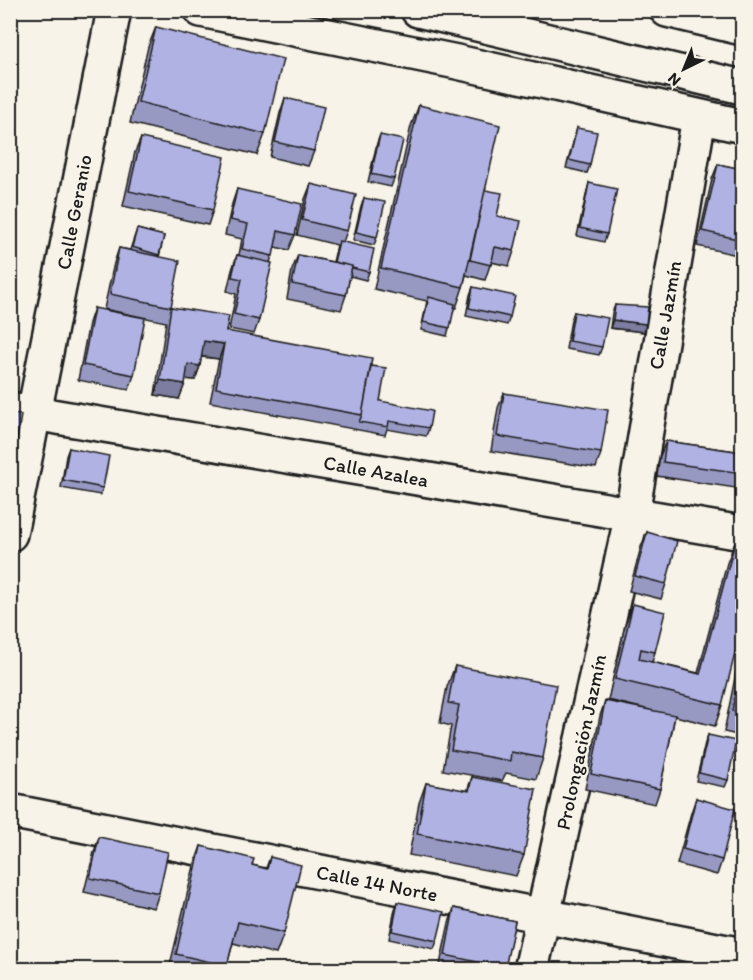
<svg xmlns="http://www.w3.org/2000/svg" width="753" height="980" font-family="Itim,sans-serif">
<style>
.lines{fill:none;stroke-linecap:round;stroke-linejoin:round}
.minor-casing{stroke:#1c1c1c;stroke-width:38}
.major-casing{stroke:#1c1c1c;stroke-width:38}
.minor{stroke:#f7f3e8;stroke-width:33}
.major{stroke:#f7f3e8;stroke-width:33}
.wall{fill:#9799c3;stroke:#1c1c1c;stroke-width:1.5}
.shaded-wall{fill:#7b7d9f;stroke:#1c1c1c;stroke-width:1.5}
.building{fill:#b0b2e3;stroke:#1c1c1c;stroke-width:1.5}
.labels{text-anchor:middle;stroke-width:4.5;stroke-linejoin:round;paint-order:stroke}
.street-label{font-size:20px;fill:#1c1c1c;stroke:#f7f3e8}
</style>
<rect width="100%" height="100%" fill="#f7f3e8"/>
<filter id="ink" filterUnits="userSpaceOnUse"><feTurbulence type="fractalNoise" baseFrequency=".0167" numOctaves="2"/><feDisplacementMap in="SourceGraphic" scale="12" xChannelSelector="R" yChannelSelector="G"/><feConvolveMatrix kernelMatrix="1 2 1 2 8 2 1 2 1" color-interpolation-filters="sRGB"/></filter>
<g filter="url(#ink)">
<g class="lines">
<g class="minor-casing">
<path id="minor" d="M 201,10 L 457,62 L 742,126
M 10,409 L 742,533
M 10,534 L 114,10
M 10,811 L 742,955
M 531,970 L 632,514 L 699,117"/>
</g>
<g class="major-casing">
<path id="major" d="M 418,10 L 742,87
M 667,10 L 742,28"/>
</g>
<use href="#minor" class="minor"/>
<use href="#major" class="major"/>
</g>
<path class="wall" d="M 156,27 L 265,134 L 257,155 L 130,123 L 148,47 Z
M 285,98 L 314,151 L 308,166 L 270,157 L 280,113 Z
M 419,105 L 485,190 L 497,216 L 514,251 L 509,266 L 491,262 L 485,280 L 466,275 L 463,287 L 456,308 L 454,308 L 447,336 L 421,330 L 427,301 L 374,289 L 411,126 Z
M 577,128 L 590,165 L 587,173 L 566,168 Z
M 380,135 L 394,179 L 391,187 L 368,182 L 377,143 Z
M 141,138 L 213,210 L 208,225 L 123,206 L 135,152 Z
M 718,164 L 742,169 L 742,256 L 697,246 L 712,179 Z
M 589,183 L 607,234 L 604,242 L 577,236 L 587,191 Z
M 311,184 L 347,231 L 343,242 L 369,272 L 366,280 L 350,276 L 346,295 L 341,310 L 287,299 L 292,270 L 298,255 L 333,262 L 337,245 L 297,235 L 305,199 Z
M 237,189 L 295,235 L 289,250 L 274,247 L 270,263 L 259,320 L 254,334 L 229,329 L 236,294 L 227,291 L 232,270 L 237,255 L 239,255 L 242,239 L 225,235 L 232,204 Z
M 364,198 L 377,237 L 374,245 L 353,240 L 361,206 Z
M 137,229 L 164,236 L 159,257 L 171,307 L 226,331 L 371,365 L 380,401 L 429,428 L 426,436 L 387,429 L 385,435 L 210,402 L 219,359 L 201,357 L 200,366 L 195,380 L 186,379 L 179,399 L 155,395 L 166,322 L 104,309 L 114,263 L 119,248 L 130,250 Z
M 473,287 L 510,317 L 507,325 L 466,316 L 470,295 Z
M 615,305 L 646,324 L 644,332 L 610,328 L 612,313 Z
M 94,308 L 134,375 L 129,390 L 78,380 L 89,323 Z
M 574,312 L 602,347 L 599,355 L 566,349 L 571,320 Z
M 504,393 L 601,453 L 596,468 L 491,451 L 498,408 Z
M 666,441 L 742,452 L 742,489 L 657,476 L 660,456 Z
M 69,448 L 103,488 L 100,495 L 61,488 L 66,456 Z
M 647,532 L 666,584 L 661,599 L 629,591 L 641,547 Z
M 735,542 L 722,705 L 715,726 L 675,716 L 660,789 L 655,804 L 585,789 L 600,716 L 605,701 L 650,710 L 608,700 L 625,625 L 633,604 L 655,652 L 652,662 L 698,673 L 727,563 Z
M 742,649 L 742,736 L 724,732 L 739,658 Z
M 455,666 L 543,758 L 536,779 L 506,773 L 502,781 L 443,770 L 451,726 L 440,723 L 447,687 Z
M 708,735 L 728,780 L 725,787 L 696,781 L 705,743 Z
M 472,777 L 524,855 L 516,876 L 409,855 L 419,803 L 426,783 L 467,791 Z
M 696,798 L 722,860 L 717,875 L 677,864 L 691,813 Z
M 99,837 L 159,893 L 154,908 L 84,892 L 94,852 Z
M 201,846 L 252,865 L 266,868 L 270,857 L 284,933 L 276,954 L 233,943 L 226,969 L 169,969 L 194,866 Z
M 398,902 L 437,941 L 434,949 L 389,939 L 395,909 Z
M 454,908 L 515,921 L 504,969 L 439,969 L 449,923 Z"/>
<path class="shaded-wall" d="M 613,320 L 646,324 L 644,332 L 610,328 Z
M 204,341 L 224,344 L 219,359 L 198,356 Z
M 188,364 L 200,366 L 195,380 L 182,379 Z
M 160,380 L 185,384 L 179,399 L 155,395 Z"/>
<path class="building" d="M 156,27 L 283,59 L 265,134 L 138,102 Z
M 285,98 L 324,107 L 314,151 L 275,142 Z
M 419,105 L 500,125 L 463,287 L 381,268 Z
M 577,128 L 597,132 L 590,165 L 569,160 Z
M 380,135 L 403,140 L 394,179 L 371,174 Z
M 141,138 L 225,157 L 213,210 L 129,191 Z
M 718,164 L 742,169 L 742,240 L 702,231 Z
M 589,183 L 617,189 L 607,234 L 580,228 Z
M 311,184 L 356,195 L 347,231 L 302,220 Z
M 237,189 L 302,204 L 295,235 L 278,231 L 273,256 L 242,249 L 248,224 L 230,220 Z
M 485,190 L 502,193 L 497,216 L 521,221 L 514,251 L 495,247 L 491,265 L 470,260 Z
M 364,198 L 385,202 L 377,237 L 356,232 Z
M 137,229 L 164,236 L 159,255 L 132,247 Z
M 339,241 L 374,249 L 369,272 L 352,268 L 352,266 L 334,262 Z
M 119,248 L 180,261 L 171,307 L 110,294 Z
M 237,255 L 272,263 L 259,320 L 234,314 L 242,279 L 232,277 Z
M 298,255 L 352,266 L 346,295 L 292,284 Z
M 473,287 L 515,296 L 510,317 L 469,308 Z
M 429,297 L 455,304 L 450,328 L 423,322 Z
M 615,305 L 648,307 L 646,324 L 613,320 Z
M 171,307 L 229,316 L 226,331 L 372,358 L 362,415 L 216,388 L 224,344 L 204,341 L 200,366 L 188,364 L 185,384 L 160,380 Z
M 94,308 L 145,318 L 134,375 L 83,365 Z
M 574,312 L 608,318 L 602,347 L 569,341 Z
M 371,366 L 386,368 L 380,401 L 432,411 L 429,428 L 389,421 L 388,427 L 359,422 L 362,415 Z
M 504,393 L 608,410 L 601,453 L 497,436 Z
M 10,413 L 21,415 L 13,466 L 10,465 Z
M 666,441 L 742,452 L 742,473 L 663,462 Z
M 69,448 L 109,456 L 103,488 L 63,480 Z
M 647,532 L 677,541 L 666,584 L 635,576 Z
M 735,542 L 742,544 L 742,626 L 722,705 L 615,679 L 633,604 L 665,612 L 655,652 L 641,649 L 639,659 L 700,674 Z
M 742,658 L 742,713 L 732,711 Z
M 455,666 L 556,685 L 543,758 L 511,752 L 510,761 L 451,750 L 459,705 L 448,703 Z
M 605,701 L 675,715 L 660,789 L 591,774 Z
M 708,735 L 736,741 L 728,780 L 699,773 Z
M 472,777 L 536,789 L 524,855 L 417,834 L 426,783 L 469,791 Z
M 696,798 L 735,809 L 722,860 L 683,849 Z
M 99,837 L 168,852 L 159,893 L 90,878 Z
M 201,846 L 254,859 L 252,865 L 267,869 L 270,857 L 301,865 L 284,933 L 238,922 L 227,966 L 176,954 Z
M 398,902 L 444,912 L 437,941 L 392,931 Z
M 454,908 L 515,921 L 505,968 L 445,955 Z"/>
</g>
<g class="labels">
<g class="street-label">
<text transform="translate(74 212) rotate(-79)" y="7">Calle Geranio</text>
<text transform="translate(665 315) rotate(-80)" y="7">Calle Jazmín</text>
<text transform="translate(376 471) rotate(10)" y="7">Calle Azalea</text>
<text transform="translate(581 742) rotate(-78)" y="7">Prolongación Jazmín</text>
<text transform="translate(377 883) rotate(11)" y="7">Calle 14 Norte</text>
</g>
</g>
<rect width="753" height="980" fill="none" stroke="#f7f3e8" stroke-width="36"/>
<rect x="18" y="18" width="717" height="944" fill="none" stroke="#1c1c1c" stroke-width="2" filter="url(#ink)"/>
<g transform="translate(684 69) rotate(223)" stroke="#f7f3e8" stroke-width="4.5" paint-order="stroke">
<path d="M0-4.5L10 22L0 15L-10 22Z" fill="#1c1c1c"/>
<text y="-9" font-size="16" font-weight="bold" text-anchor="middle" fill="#1c1c1c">N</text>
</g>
</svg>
